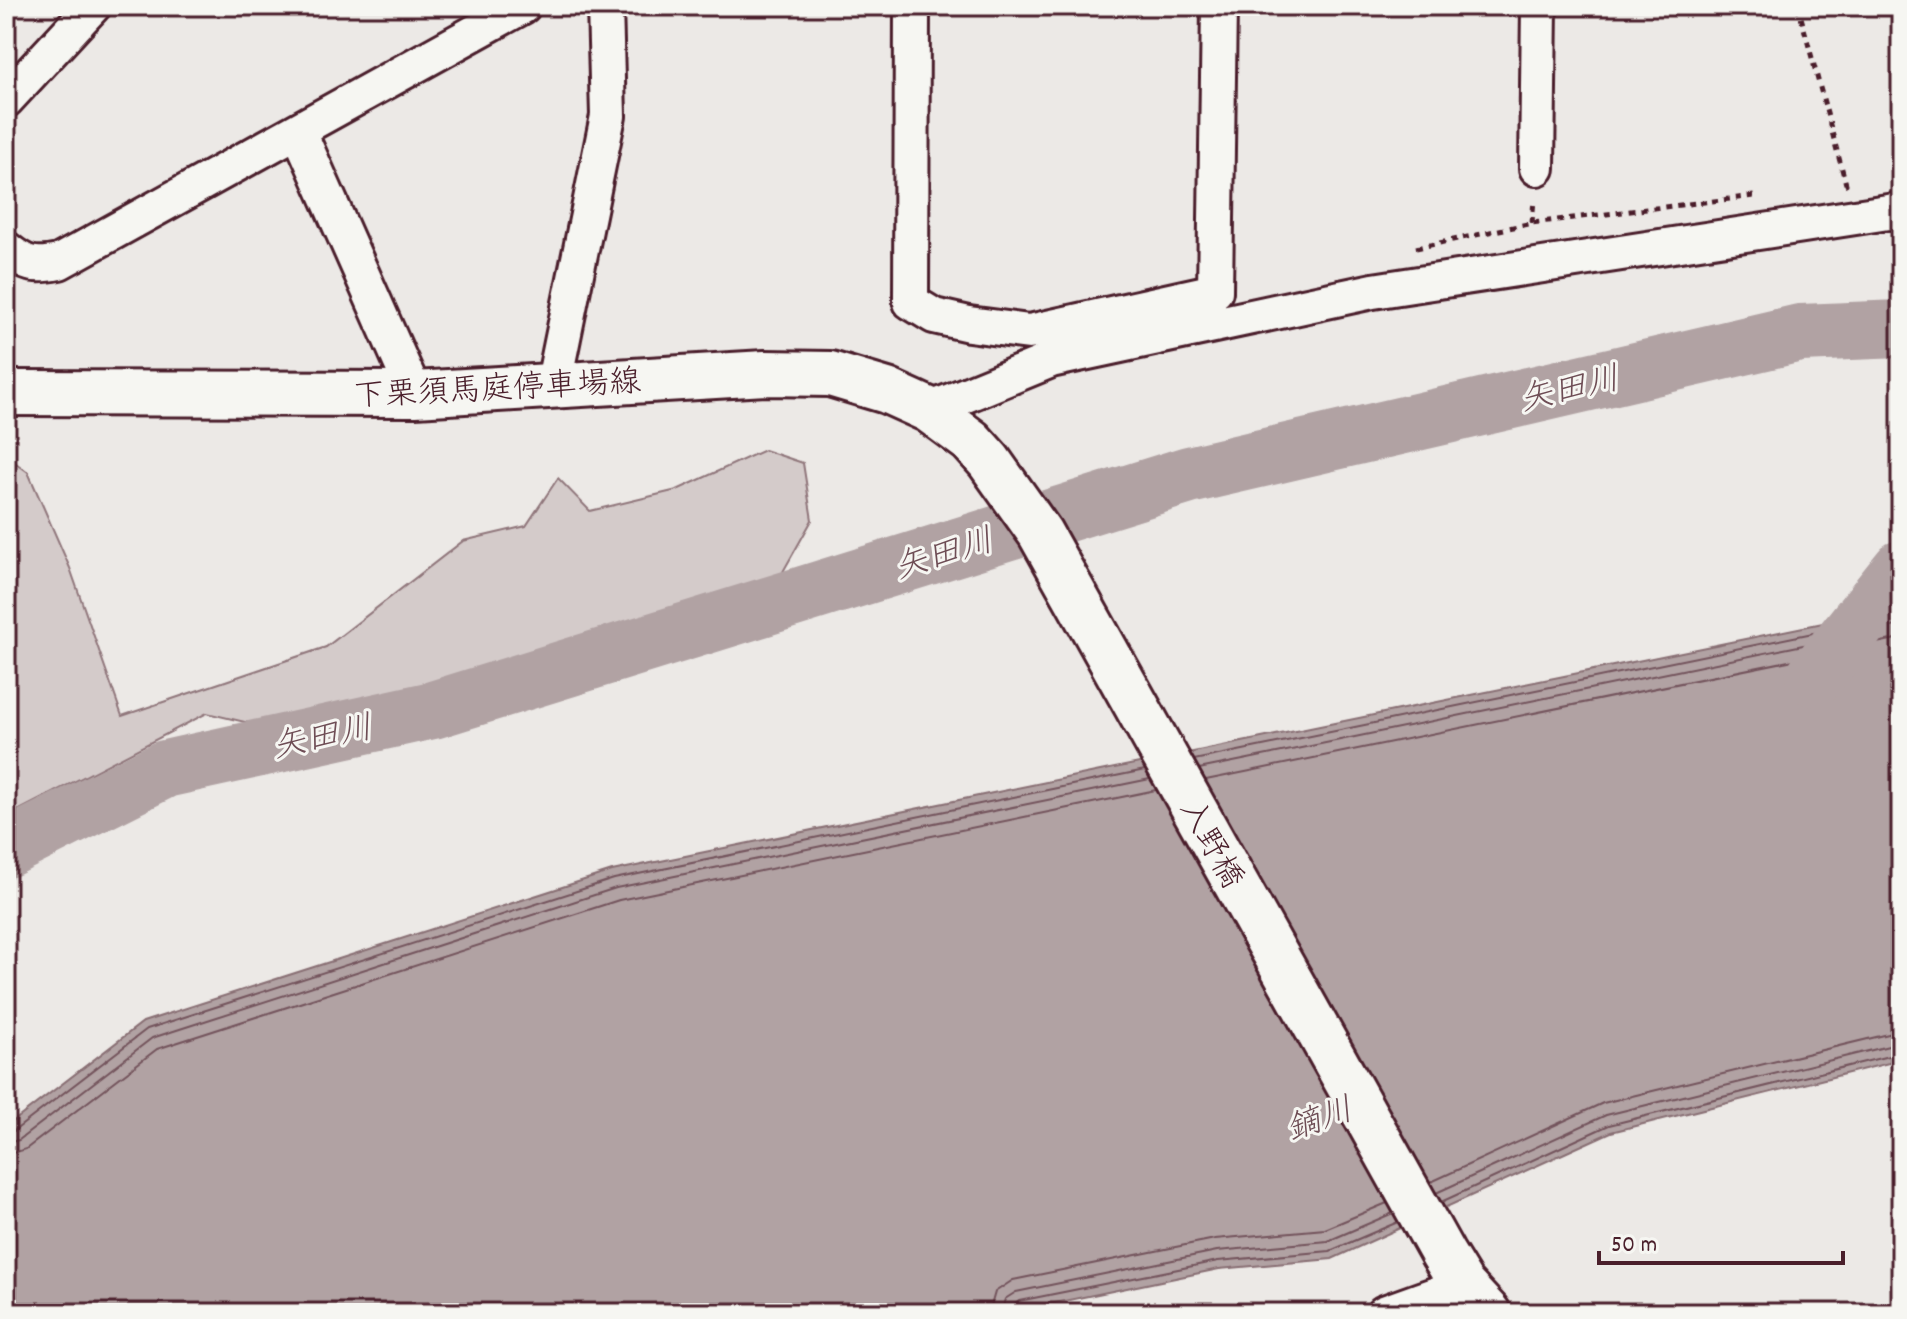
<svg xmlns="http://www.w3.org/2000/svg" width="1907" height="1319" font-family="Dekko,'Klee One',sans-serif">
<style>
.green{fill:#d4cbca;stroke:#8f757a;stroke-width:2}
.water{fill:#b1a2a3;stroke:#886e73;stroke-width:2}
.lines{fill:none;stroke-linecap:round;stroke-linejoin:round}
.shore{stroke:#73535b;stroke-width:2}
.river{stroke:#b1a2a3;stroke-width:58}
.minor-casing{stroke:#4a1f2b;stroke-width:40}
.secondary-casing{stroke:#4a1f2b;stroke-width:50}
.path{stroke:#4a1f2b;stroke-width:5;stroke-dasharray:6 6;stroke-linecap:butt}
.minor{stroke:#f6f6f2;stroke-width:34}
.secondary{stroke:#f6f6f2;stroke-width:44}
.labels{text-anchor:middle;stroke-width:6;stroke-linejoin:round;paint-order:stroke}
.street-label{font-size:32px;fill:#4a1f2b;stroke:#f6f6f2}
.water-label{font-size:34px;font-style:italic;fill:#6e4d55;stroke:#f6f6f2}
</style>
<rect width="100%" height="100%" fill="#ece9e6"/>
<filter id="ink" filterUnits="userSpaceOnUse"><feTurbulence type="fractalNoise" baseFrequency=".0125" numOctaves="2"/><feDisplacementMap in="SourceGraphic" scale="16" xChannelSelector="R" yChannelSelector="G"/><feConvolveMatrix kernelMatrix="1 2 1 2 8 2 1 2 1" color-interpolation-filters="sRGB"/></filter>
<g filter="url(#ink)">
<path class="green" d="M 764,450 L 803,463 L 812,520 L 775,586 L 447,679 L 405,712 L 270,728 L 207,713 L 6,817 L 6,456 L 28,472 L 70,568 L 122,716 L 326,647 L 463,541 L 526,526 L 558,478 L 590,511 L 677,490 Z"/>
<path class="water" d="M 1901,607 L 1901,1060 L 1611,1132 L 1332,1259 L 1219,1269 L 1006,1313 L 6,1313 L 6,1127 L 143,1022 L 612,871 Z"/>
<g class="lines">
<path class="shore" d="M 1194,760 L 1901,615
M 1199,769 L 1901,625
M 1206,780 L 1901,638
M 6,1133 L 14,1131 L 147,1029 L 614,879 L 1145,770
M 6,1143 L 19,1140 L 152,1038 L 616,888 L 1150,779
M 6,1155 L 26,1149 L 157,1049 L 619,900 L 1156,790
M 1431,1182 L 1603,1103 L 1901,1031
M 1436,1193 L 1606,1115 L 1901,1043
M 1441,1202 L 1609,1125 L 1901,1053
M 989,1313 L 995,1292 L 1013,1280 L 1215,1239 L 1325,1229 L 1387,1203
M 1001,1313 L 1005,1299 L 1016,1292 L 1217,1251 L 1328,1241 L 1393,1213
M 1011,1313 L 1013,1306 L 1019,1301 L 1218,1261 L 1330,1251 L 1398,1222"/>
<path class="river" d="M 1814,678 L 1901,569
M 6,849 L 165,769 L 433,710 L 1189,475 L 1800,333 L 1901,329"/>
<g class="minor-casing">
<path id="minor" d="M 912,6 L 911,302 L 934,316 L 969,324 L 1029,332 L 1215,291
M 6,100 L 93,6
M 298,130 L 415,394
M 1537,168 L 1539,6
M 6,249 C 26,265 34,267 59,262 L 523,6
M 1215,291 L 1219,6
M 1051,360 L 1373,291 L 1901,210
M 553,387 L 608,116 L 605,6
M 929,410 L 1073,351
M 1384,1313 L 1462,1285"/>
</g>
<g class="secondary-casing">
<path id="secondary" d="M 6,393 L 415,394 L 765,373 L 830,374 L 887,391 L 929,410 L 971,441 L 989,461 L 1040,533 L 1443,1254 L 1462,1285 L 1488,1313"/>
</g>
<path class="path" d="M 1798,6 L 1846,184 L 1843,185
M 1532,223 L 1534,200
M 1416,248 L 1532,223 L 1754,196"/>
<use href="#minor" class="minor"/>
<use href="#secondary" class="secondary"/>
</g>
</g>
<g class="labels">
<g class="street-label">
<text transform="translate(497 387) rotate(-3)" y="11">下栗須馬庭停車場線</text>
<text transform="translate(1213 843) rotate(61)" y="11">入野橋</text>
</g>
<g class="water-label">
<text transform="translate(1569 387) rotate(-13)" y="12">矢田川</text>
<text transform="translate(943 552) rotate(-17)" y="12">矢田川</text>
<text transform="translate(322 735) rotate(-12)" y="12">矢田川</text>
<text transform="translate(1319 1117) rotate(-19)" y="12">鏑川</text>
</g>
</g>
<rect width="1907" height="1319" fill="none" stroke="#f6f6f2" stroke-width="32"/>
<rect x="16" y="16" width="1875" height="1287" fill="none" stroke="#4a1f2b" stroke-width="3" filter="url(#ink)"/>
<path d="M1599 1251v12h244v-12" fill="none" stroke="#4a1f2b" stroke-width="4"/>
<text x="1611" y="1251" font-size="24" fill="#4a1f2b" stroke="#f6f6f2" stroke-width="6" paint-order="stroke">50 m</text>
</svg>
